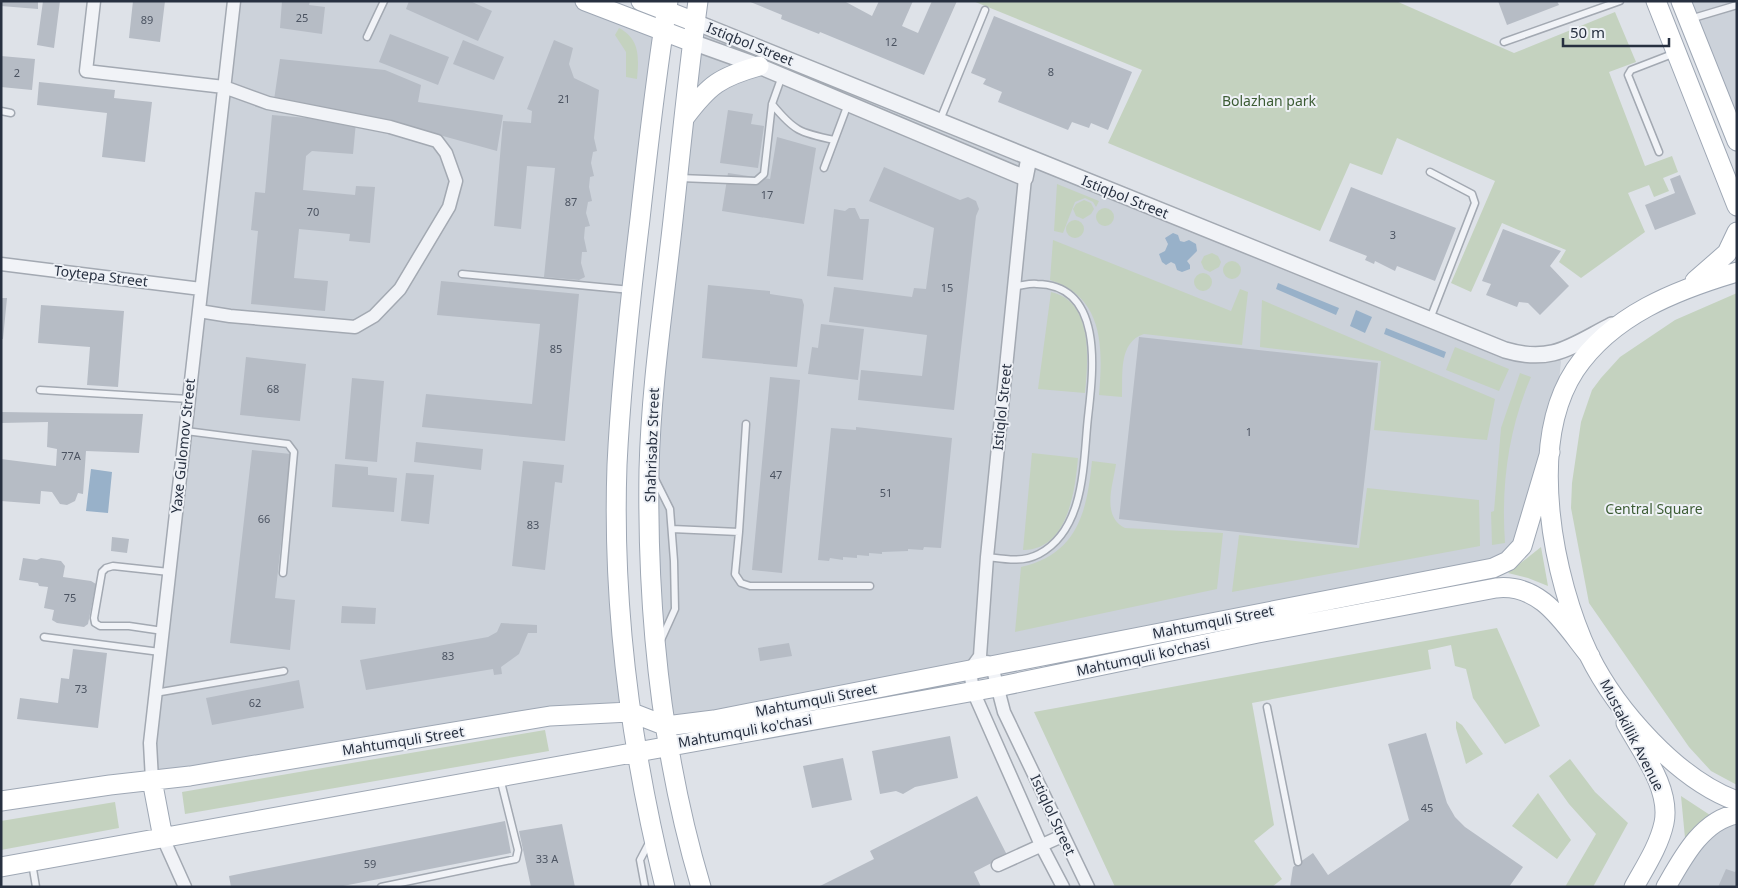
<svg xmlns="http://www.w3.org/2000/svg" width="1738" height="888" font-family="'Noto Sans',sans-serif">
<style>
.built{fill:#ccd2da}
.green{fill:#c4d2bf}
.water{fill:#98b1c9}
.building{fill:#b6bcc5}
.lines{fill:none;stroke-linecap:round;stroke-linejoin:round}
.service-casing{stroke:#a3a9b2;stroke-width:9}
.minor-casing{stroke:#a3a9b2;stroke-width:15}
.tertiary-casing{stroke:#a3a9b2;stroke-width:18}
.primary-casing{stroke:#9ea7b4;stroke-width:21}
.service{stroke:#f1f3f7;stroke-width:6}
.minor{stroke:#f1f3f7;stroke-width:12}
.tertiary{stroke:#f1f3f7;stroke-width:15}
.primary{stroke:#fff;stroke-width:19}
.labels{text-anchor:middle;stroke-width:4;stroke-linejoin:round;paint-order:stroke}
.number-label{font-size:11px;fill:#4b5361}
.street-label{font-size:14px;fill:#273040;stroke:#eef1f6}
.park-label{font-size:14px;fill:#3c5c34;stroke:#eef1f6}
</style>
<rect width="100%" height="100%" fill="#dee2e8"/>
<path class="built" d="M 234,1 L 585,1 L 663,32 L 622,374 L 630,712 L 152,780 Z
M 1681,1 L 1737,1 L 1737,141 Z
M 695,22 L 1505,350 L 1558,353 L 1561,362 L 1555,416 L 1516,555 L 666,726 L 650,514 Z
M 1737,814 L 1737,887 L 1666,887 L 1681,862 Z"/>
<path class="green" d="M 973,1 L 1396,1 L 1514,53 L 1615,12 L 1636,62 L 1609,72 L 1645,166 L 1672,156 L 1678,172 L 1663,178 L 1669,191 L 1654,197 L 1649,185 L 1628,193 L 1645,232 L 1581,278 L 1559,262 L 1566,250 L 1502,223 L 1471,292 L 1451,283 L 1495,181 L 1397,138 L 1382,175 L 1350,163 L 1320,231 L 1108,143 L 1142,70 Z
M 619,28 C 640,39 639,57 637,79 L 626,77 L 626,52 L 615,35 Z
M 1057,184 L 1099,201 L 1096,207 L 1093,202 L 1085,198 L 1075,202 L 1063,233 L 1054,231 Z
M 1084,200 L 1091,203 L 1094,209 L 1091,214 L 1083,219 L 1076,216 L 1073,209 L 1076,204 Z
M1096 217a9 9 0 1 1 18 0a9 9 0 1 1-18 0Z
M1066 229a9 9 0 1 1 18 0a9 9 0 1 1-18 0Z
M 1053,240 L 1231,311 L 1240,289 L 1248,292 L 1242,345 L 1144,334 C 1118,342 1123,375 1122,397 L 1099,395 C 1103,348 1104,297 1050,280 Z
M 1212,253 L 1218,256 L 1221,262 L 1219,267 L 1210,272 L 1204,269 L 1201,262 L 1204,256 Z
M1223 270a9 9 0 1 1 18 0a9 9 0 1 1-18 0Z
M1194 282a9 9 0 1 1 18 0a9 9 0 1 1-18 0Z
M 1051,292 C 1094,301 1088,361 1085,393 L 1038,389 Z
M 1737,293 L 1737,785 L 1711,771 L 1689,747 L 1589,603 L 1571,508 L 1572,483 L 1581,422 L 1592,390 L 1601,378 L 1620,357 L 1675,320 Z
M 1262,300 L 1495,399 L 1487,440 L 1374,430 L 1381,361 L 1260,347 Z
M 1455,347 L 1509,369 L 1499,391 L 1446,370 Z
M 1520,373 L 1531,377 C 1508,430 1501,486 1505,543 L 1492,545 L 1491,512 L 1494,511 L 1501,428 Z
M 1032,453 L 1078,458 C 1075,491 1068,550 1023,550 Z
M 1092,461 L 1116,464 C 1113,485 1101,516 1125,528 L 1223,533 L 1217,589 L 1015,632 L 1021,567 C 1078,554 1087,511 1092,461 Z
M 1367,488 L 1479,500 L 1480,546 L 1232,592 L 1239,535 L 1359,548 Z
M 1541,547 L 1548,586 L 1528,578 L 1508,573 Z
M 1497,628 L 1540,726 L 1505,744 L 1473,698 L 1466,669 L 1455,666 L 1451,645 L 1428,650 L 1431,669 L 1252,703 L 1274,825 L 1254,841 L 1282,879 L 1272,887 L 1115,887 L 1034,712 Z
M 1456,721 L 1462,725 L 1483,754 L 1466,764 L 1456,728 Z
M 545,730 L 549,751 L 185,814 L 182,792 Z
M 1570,759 L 1595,792 L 1628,823 L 1593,887 L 1565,887 L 1596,834 L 1569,804 L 1549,776 Z
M 1538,793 L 1571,840 L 1557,859 L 1512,826 Z
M 1681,796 L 1710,815 L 1685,838 Z
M 115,802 L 119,828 L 1,850 L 1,821 Z"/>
<path class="water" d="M 1173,233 L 1178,235 L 1180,241 L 1184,242 L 1189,240 L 1196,244 L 1197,251 L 1187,261 L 1190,265 L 1190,269 L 1182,272 L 1177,270 L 1175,264 L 1171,262 L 1166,265 L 1162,262 L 1159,254 L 1165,251 L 1168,244 L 1165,238 Z
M 1278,283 L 1339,308 L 1336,315 L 1276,289 Z
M 1356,310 L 1372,317 L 1365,333 L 1350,326 Z
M 1386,328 L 1446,352 L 1444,358 L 1384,334 Z
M 91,469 L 112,472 L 108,513 L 86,511 Z"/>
<path class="building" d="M 1,1 L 38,1 L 38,9 L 1,6 Z
M 43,1 L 60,1 L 54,48 L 37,45 Z
M 133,1 L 165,1 L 160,42 L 129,38 Z
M 282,1 L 310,1 L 309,5 L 325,7 L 322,34 L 280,28 Z
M 409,1 L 470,1 L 492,11 L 478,41 L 406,9 Z
M 748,1 L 844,1 L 872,16 L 879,1 L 913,1 L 902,26 L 918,33 L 932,1 L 957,1 L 924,75 L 820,32 L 819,34 L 781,19 L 782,15 Z
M 1498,1 L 1557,1 L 1559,5 L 1507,25 Z
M 994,16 L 1132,72 L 1108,130 L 1091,123 L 1089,128 L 1072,122 L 1068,130 L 998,102 L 1002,92 L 983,84 L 986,79 L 971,73 Z
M 390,34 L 449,57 L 438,85 L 379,62 Z
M 463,40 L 504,57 L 494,80 L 453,64 Z
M 554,40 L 573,48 L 569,64 L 574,78 L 599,90 L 594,138 L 597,151 L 593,152 L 591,163 L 594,176 L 590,177 L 589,187 L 592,201 L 588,202 L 586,213 L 590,226 L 585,227 L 584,238 L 587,252 L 582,252 L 581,263 L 585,277 L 579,280 L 544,277 L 555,168 L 527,166 L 521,229 L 494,226 L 503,121 L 531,123 L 532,111 L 527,109 Z
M 1,56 L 35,59 L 32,90 L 1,87 Z
M 280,59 L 385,70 L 421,85 L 418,102 L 503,115 L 497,151 L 414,128 L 274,100 Z
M 39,82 L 115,90 L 114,98 L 152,102 L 145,162 L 102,157 L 107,113 L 37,105 Z
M 728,110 L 753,114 L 751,124 L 764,126 L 758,168 L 720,163 Z
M 272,115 L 356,122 L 353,154 L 312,151 L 306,156 L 303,190 L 355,195 L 356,186 L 375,187 L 370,243 L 349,241 L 350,234 L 299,229 L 294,278 L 328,281 L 325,311 L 251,304 L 258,231 L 251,230 L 255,192 L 265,193 Z
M 777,137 L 816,148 L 804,224 L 722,211 L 728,173 L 770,179 Z
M 884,167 L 960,200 L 968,197 L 976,201 L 979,209 L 976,216 L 954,410 L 858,400 L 861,370 L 922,376 L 927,335 L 829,322 L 834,287 L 912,297 L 914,288 L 926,289 L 934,228 L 869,201 Z
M 1680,175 L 1696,214 L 1655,230 L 1645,205 L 1675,193 L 1670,179 Z
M 1351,187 L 1456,228 L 1435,281 L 1397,266 L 1395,271 L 1375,261 L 1374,264 L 1365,260 L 1367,256 L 1329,241 Z
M 849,208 L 855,208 L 860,219 L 869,219 L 863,280 L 827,276 L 834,209 L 845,211 Z
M 1503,229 L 1561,251 L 1550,266 L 1569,286 L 1540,315 L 1528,303 L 1519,302 L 1517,307 L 1486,295 L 1491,284 L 1482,281 Z
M 441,281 L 579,294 L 565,441 L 422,427 L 426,394 L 532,404 L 540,324 L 437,315 Z
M 708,285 L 770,291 L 770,294 L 802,299 L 804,305 L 797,367 L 702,358 Z
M 1,298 L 7,298 L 3,339 L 1,339 Z
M 41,305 L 124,311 L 118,387 L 87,385 L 90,347 L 38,343 Z
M 821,324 L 864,329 L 858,380 L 808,374 L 812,347 L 818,348 Z
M 1139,337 L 1378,363 L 1357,545 L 1119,519 Z
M 246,357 L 306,364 L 300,421 L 240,415 Z
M 770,377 L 800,380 L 782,573 L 752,570 Z
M 352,378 L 384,381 L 377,462 L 345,459 Z
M 1,412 L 143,414 L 139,453 L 86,451 L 83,494 L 78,493 L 75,501 L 67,505 L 60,504 L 52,492 L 41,491 L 40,504 L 1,501 L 1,459 L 56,466 L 57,449 L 47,447 L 48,422 L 1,423 Z
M 856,427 L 952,438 L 941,548 L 924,547 L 923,550 L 908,549 L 908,551 L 882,552 L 882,554 L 869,553 L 869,556 L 857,555 L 857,558 L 843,557 L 843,560 L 830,558 L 829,561 L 818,560 L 831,428 L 856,430 Z
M 416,442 L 483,449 L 481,470 L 414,462 Z
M 252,450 L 291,454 L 275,598 L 295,600 L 290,650 L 230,643 Z
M 523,461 L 564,465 L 562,483 L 555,482 L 545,570 L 512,566 Z
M 335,464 L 368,467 L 368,475 L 397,478 L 394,512 L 332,507 Z
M 406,473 L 434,475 L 429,524 L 401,521 Z
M 112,537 L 129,539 L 127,553 L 111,551 Z
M 23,558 L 37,560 L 41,558 L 61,561 L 65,566 L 63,577 L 91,581 L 96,584 L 88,624 L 84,627 L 57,623 L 52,620 L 54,610 L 44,608 L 48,587 L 39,586 L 38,583 L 19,580 Z
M 342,606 L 376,608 L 375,624 L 341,623 Z
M 501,623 L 537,625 L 537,633 L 528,633 L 519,654 L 501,667 L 502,674 L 494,675 L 493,669 L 366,690 L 360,660 L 488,637 L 497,632 Z
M 789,643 L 792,656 L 760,661 L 758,648 Z
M 73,649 L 107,653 L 98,728 L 17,719 L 20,698 L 58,703 L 61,678 L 69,679 Z
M 299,680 L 304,708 L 212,725 L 206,698 Z
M 1426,733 L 1447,803 L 1455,817 L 1465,827 L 1523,867 L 1509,887 L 1290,887 L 1293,867 L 1313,853 L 1328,875 L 1409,820 L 1388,744 Z
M 950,736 L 958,778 L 915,787 L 903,794 L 896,791 L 880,794 L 872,751 Z
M 843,758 L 852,800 L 812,808 L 803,766 Z
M 977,796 L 1007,855 L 974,872 L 981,887 L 818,887 L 874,859 L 870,851 Z
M 505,821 L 511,853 L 338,887 L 231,887 L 229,876 Z
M 562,824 L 575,887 L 531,887 L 519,831 Z
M 1726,869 L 1735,872 L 1737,869 L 1737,887 L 1718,887 Z"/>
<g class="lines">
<g class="service-casing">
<path id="service" d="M 1690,19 L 1737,5
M 367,37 L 384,1
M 1504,42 L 1620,1
M 772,104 C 794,131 800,133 834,140
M 1,111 L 11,113
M 940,120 L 985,10
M 1659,152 L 1628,75 L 1631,70 L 1675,53
M 824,168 L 848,104
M 1430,172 L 1472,194 L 1475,203 L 1430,319
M 680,178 L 756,181 L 764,174 L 772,104 L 782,76
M 462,274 L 631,290
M 40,390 L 189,399
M 186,431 L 288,444 L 294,452 L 283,573
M 655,479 L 670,509 L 674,561 L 675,609 L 661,640
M 672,529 L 739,532 L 746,424
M 739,532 L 735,574 L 741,583 L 750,586 L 870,586
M 987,557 C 1004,559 1022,563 1039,554 C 1086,529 1083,462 1088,417 C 1093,373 1105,285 1037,284 C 1029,283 1021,286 1014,286
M 163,631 L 129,626 L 100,626 L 95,623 L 94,618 L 102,572 L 106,568 L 113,566 L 169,572
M 44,637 L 160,652
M 155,693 L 284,671
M 1267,707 L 1298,862
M 32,863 L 36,887
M 381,887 L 516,859 L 518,850 L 500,778
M 645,887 L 640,860 L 650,841"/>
</g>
<g class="minor-casing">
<path id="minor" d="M 94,1 L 86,71 L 224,87 L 268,103 L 390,127 L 437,141 L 446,153 L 456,181 L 449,207 L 400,289 L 374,316 L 355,327 L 230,316 L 199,311
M 1025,178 L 987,557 L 980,656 L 970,670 L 973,691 L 1041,845 L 1063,887
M 1,264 L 201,289
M 987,662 L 992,666 L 1004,712 L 1088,887
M 152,780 L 150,743 L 234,1
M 163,838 L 185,887
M 998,865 L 1062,836"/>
</g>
<g class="tertiary-casing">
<path id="tertiary" d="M 695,22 L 1505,350 C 1552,364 1571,346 1612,325
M 692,42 L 759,66 L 1025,178 L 1029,158"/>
</g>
<g class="primary-casing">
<path id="primary" d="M 585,1 L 692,42
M 641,1 L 695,22
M 698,1 C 688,74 681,147 673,220 C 664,303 651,386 649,470 C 647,609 661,753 701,887
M 1656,1 L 1737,206
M 1681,1 L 1737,141
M 685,117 C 709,85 720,77 759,66
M 1737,272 C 1676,290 1612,315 1575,370 C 1526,445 1553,579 1589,655 C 1616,710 1678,780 1737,801
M 1695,281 L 1727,253 L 1737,232
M 1626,723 C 1642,752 1671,789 1664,823 C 1659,846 1645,867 1634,887
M 152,780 L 163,838
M 1,801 L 110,785 L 190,776 L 550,716 L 630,712 L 666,726 L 714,720 L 1493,568 L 1508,561 L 1522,546 L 1550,452
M 1,867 L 997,687 L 1258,633 L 1496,588 C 1542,583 1564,624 1590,656
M 665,887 C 631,749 612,607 617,465 C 621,382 630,301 640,219 C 648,146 656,74 668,1
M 1666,887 C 1682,859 1702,820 1737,814"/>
</g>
<use href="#service" class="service"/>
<use href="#minor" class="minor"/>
<use href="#tertiary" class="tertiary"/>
<use href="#primary" class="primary"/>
</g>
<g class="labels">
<g class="number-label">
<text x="302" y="22">25</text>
<text x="147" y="24">89</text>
<text x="891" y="46">12</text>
<text x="1051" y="76">8</text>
<text x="17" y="77">2</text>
<text x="564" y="103">21</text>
<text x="767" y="199">17</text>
<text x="571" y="206">87</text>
<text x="313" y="216">70</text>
<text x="1393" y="239">3</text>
<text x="947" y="292">15</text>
<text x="556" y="353">85</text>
<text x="273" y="393">68</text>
<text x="1249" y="436">1</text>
<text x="71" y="460">77A</text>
<text x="776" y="479">47</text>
<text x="886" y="497">51</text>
<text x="264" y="523">66</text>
<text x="533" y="529">83</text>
<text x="70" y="602">75</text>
<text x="448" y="660">83</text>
<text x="81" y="693">73</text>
<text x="255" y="707">62</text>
<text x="1427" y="812">45</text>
<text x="547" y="863">33 А</text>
<text x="370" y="868">59</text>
</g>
<g class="street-label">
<text transform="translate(750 44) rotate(22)" y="5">Istiqbol Street</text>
<text transform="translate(1125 197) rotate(22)" y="5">Istiqbol Street</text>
<text transform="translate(101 276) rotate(7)" y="5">Toytepa Street</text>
<text transform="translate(1002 407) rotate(-84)" y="5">Istiqlol Street</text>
<text transform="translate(652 445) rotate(-88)" y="5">Shahrisabz Street</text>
<text transform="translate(183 446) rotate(-84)" y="5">Yaxe Gulomov Street</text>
<text transform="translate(1213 622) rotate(-11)" y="5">Mahtumquli Street</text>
<text transform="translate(1143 657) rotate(-12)" y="5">Mahtumquli ko'chasi</text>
<text transform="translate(816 700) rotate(-11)" y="5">Mahtumquli Street</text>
<text transform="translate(745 731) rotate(-10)" y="5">Mahtumquli ko'chasi</text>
<text transform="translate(1632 735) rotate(63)" y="5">Mustakillik Avenue</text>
<text transform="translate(403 741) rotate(-9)" y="5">Mahtumquli Street</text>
<text transform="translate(1053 815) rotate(65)" y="5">Istiqlol Street</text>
</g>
<g class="park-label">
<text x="1269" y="106">Bolazhan park</text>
<text x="1654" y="514">Central Square</text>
</g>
</g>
<rect width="1738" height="888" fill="none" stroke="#273040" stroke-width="5"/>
<path d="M1563 38v8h106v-8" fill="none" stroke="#273040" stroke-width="2.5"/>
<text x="1570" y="38" font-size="15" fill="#273040" stroke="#eef1f6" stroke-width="4" paint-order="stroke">50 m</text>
</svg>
